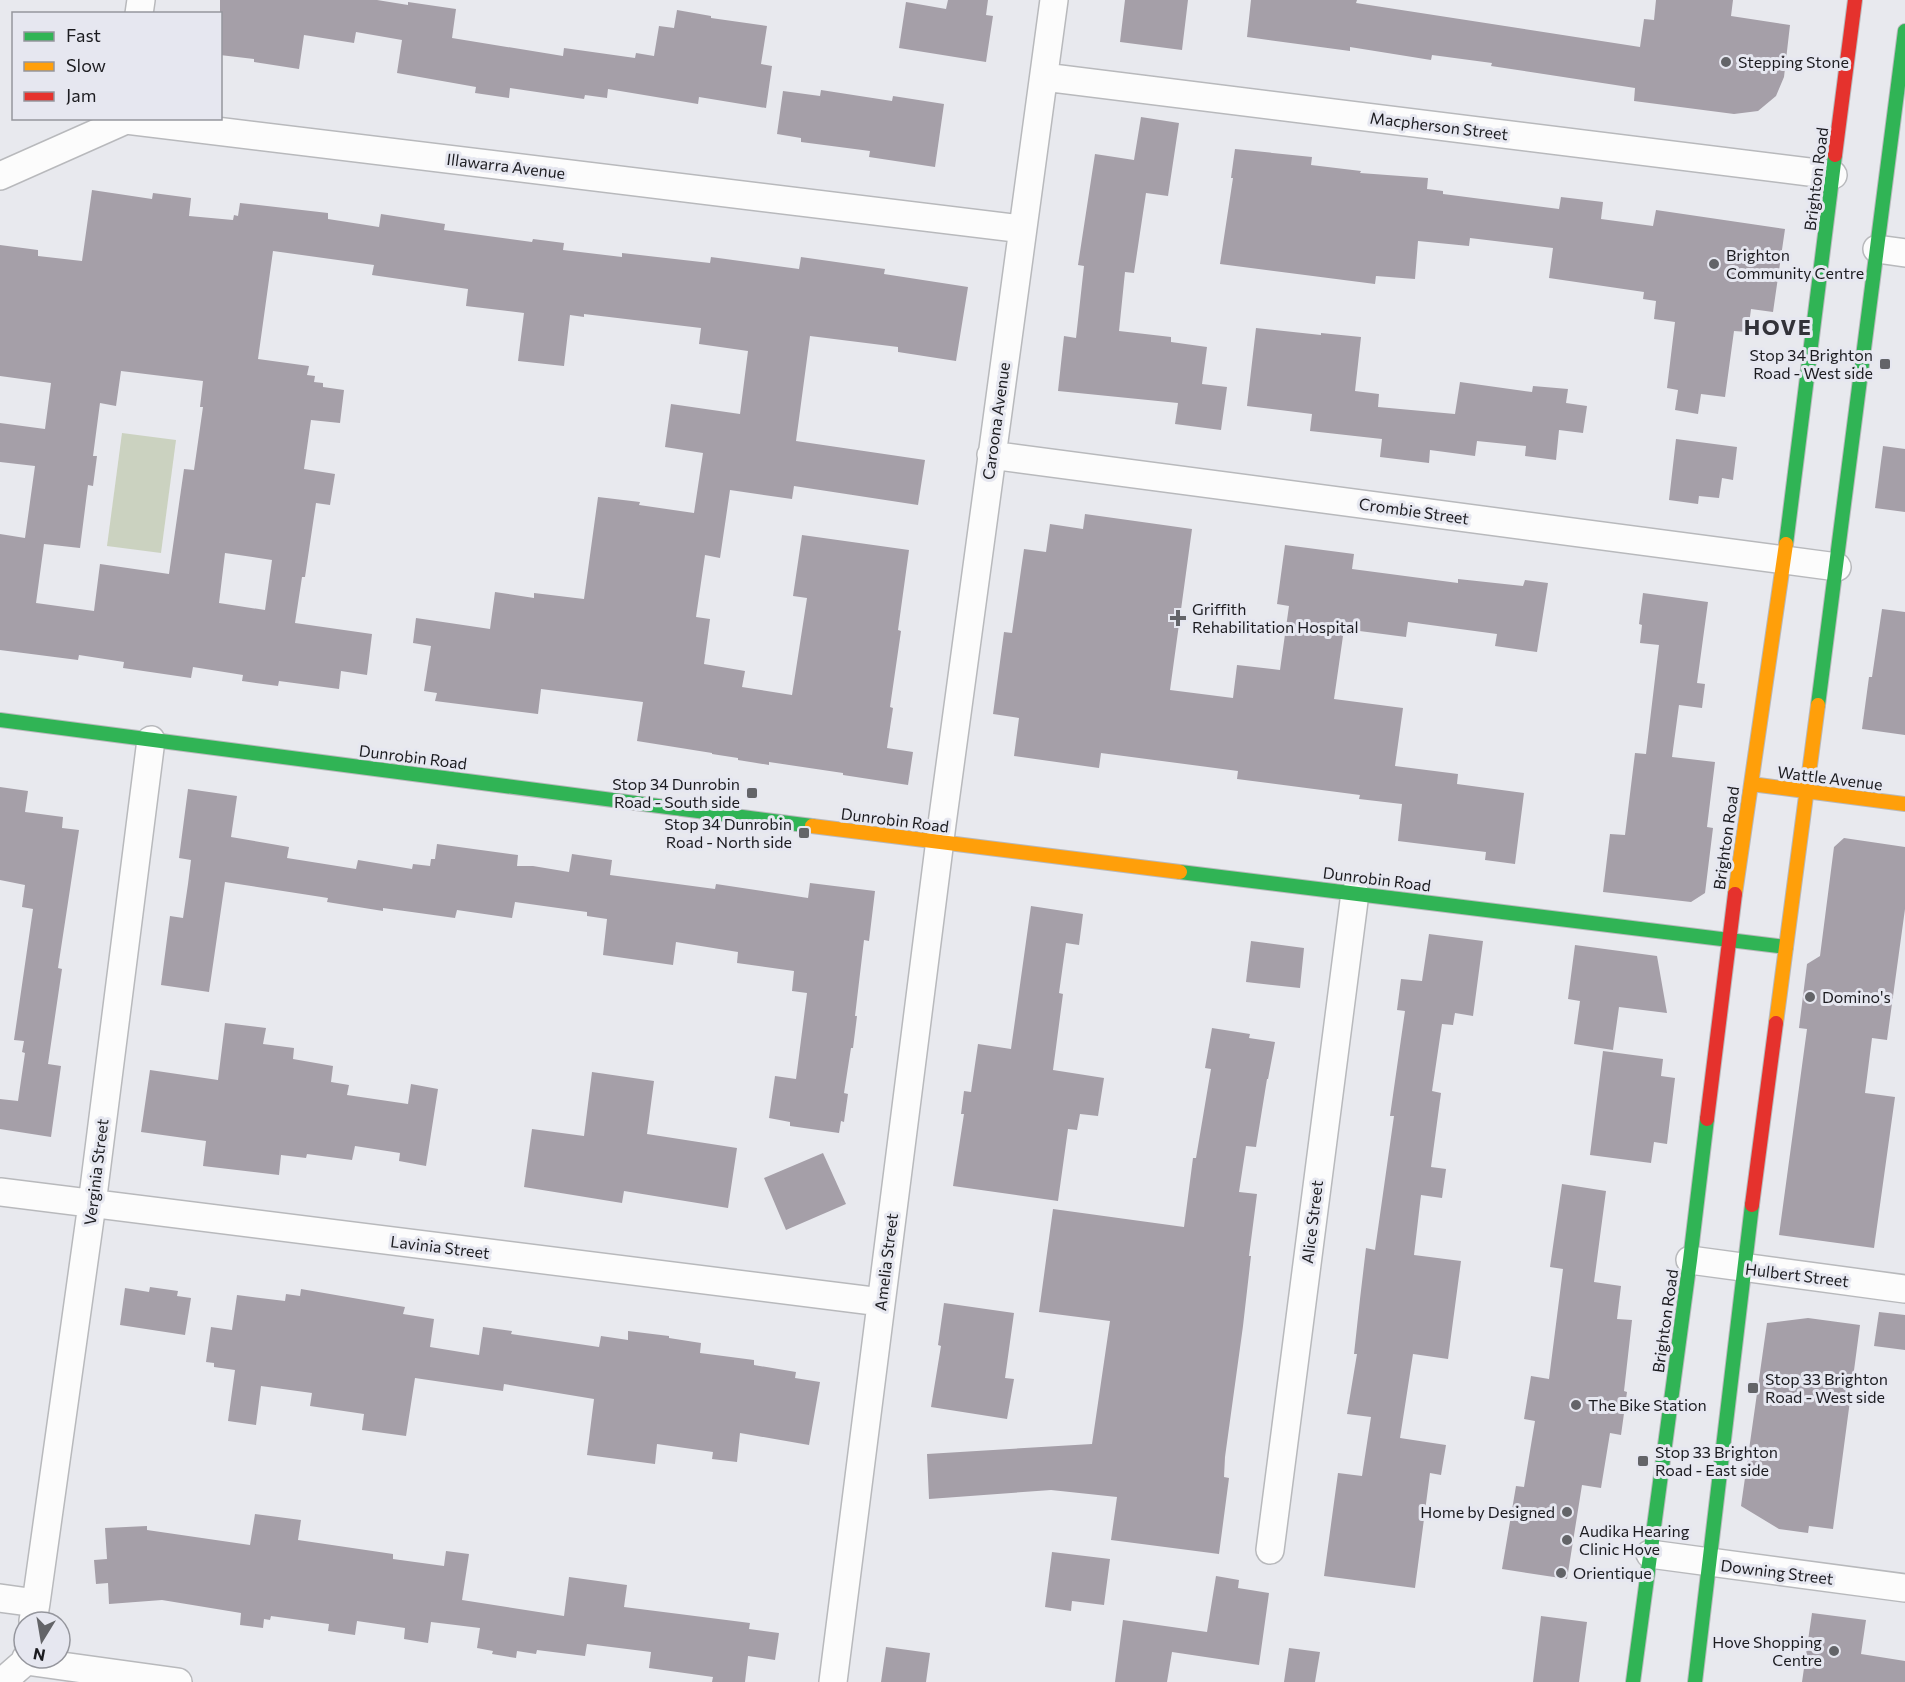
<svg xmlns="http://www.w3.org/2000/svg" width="1905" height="1682" font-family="Commissioner,sans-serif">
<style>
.green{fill:#cbd2c0}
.building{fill:#a59fa8;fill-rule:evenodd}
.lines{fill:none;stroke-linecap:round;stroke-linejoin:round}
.street-casing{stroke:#b8b9bc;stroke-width:30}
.fast-casing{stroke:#b8b9bc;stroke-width:16}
.slow-casing{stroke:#b8b9bc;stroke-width:16}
.jam-casing{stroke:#b8b9bc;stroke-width:16}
.street{stroke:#fcfcfc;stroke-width:27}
.fast{stroke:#30b455;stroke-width:14}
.slow{stroke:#ff9f0a;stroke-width:14}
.jam{stroke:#e5322d;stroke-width:14}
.poi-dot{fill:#636468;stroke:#e6e7f0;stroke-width:2}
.labels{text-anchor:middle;stroke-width:6;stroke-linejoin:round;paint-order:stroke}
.poi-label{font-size:16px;fill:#1c1c20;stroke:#e6e7f0;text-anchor:start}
.street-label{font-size:16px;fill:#1c1c20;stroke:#e6e7f0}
.district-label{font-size:22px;font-weight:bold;letter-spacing:1.5px;fill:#323239;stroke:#e6e7f0}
</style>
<rect width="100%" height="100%" fill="#e8e9ee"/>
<path class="green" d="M 122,433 L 176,440 L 161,553 L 107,546 Z"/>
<path class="building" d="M 220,0 L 377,0 L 408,5 L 408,2 L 456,9 L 452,38 L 563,56 L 564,48 L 635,58 L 636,53 L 654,56 L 659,26 L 674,28 L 677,10 L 711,16 L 711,18 L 767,26 L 761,64 L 772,66 L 766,108 L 699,97 L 698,104 L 608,89 L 607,98 L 585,95 L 584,99 L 510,88 L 509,98 L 475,93 L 476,87 L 397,73 L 402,40 L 356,32 L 354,43 L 304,35 L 299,69 L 254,62 L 254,59 L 220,55 Z
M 948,0 L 988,0 L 986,15 L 993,16 L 986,62 L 899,48 L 906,2 L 946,9 Z
M 1125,0 L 1188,0 L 1182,50 L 1120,42 Z
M 1251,0 L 1357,0 L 1356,3 L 1640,47 L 1644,19 L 1654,20 L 1656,0 L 1733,0 L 1731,16 L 1790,25 L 1784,77 L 1776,96 L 1758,111 L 1734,114 L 1634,101 L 1635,88 L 1491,66 L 1492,63 L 1432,55 L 1431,60 L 1350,47 L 1350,51 L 1247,37 Z
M 821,90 L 892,101 L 893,96 L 944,104 L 935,167 L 869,157 L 870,151 L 801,142 L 801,138 L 777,134 L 783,91 L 820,96 Z
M 1141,117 L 1179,123 L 1168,196 L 1146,193 L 1134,273 L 1125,272 L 1119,331 L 1171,337 L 1171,342 L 1207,347 L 1202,384 L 1227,387 L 1221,430 L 1175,424 L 1178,403 L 1058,391 L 1064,336 L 1076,338 L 1084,266 L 1078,265 L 1095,154 L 1134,160 Z
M 1235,149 L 1312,157 L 1311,165 L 1361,171 L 1360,173 L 1428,178 L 1427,189 L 1443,191 L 1443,194 L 1559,209 L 1561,197 L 1603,202 L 1601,219 L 1653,226 L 1656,210 L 1785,229 L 1773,312 L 1751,309 L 1748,332 L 1734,331 L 1725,397 L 1701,394 L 1698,414 L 1675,410 L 1678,390 L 1667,388 L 1675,322 L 1654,319 L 1656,301 L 1643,299 L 1644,292 L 1549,278 L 1553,248 L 1470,238 L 1469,246 L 1418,241 L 1415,279 L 1376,276 L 1375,284 L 1220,264 L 1233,178 L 1231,178 Z
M 92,190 L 152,199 L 153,193 L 191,198 L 189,216 L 233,220 L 234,215 L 238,216 L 240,203 L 328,213 L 328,219 L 379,227 L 381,214 L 445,224 L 444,230 L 532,242 L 533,239 L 564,243 L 563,250 L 622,257 L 622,253 L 710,263 L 711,257 L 799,269 L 801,257 L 885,269 L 884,274 L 968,287 L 956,361 L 898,352 L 898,347 L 810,336 L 796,441 L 925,460 L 918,505 L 794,486 L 792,499 L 730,490 L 720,558 L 705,555 L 696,617 L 710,619 L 704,664 L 745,671 L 742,687 L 792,695 L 807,598 L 793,596 L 802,535 L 909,550 L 898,630 L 901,631 L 890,707 L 893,708 L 887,748 L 913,752 L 908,785 L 843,775 L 843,773 L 769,762 L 769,765 L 738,760 L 738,758 L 712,754 L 712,753 L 637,741 L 643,702 L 541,689 L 538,714 L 435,701 L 437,693 L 424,691 L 431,646 L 413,643 L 416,618 L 490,629 L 495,592 L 534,598 L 534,593 L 584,599 L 598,497 L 640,502 L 639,505 L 694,513 L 703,453 L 665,447 L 671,404 L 740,414 L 748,351 L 699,344 L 701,328 L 584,314 L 584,317 L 570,315 L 564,366 L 518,361 L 524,313 L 466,306 L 468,289 L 372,275 L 374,265 L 273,251 L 258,359 L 309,366 L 307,375 L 315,376 L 314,382 L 323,383 L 323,387 L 344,390 L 340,423 L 311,420 L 304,469 L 335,474 L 330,505 L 316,503 L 305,577 L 302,577 L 295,623 L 372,634 L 367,675 L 341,671 L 339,689 L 279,681 L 278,686 L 242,681 L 243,675 L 193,667 L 191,678 L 123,668 L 124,662 L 79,655 L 78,660 L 0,650 L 0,534 L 25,538 L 35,466 L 0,462 L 0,423 L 45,429 L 51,383 L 0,376 L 0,245 L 38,250 L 38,256 L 82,261 ZM 121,371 L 203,381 L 200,407 L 203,407 L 194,470 L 184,469 L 169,574 L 100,564 L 94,611 L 36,603 L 44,544 L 80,548 L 88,485 L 93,486 L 97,456 L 93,456 L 100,403 L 116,406 ZM 225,553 L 272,560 L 265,610 L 219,603 Z
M 1256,328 L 1321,335 L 1321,333 L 1361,337 L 1355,391 L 1379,394 L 1378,407 L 1455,414 L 1460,382 L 1532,392 L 1533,386 L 1568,389 L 1566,403 L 1587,406 L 1583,433 L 1559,430 L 1556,460 L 1525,456 L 1526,446 L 1477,441 L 1475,456 L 1430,450 L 1429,463 L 1380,457 L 1382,439 L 1310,431 L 1312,414 L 1247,406 Z
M 1676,439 L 1737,447 L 1733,480 L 1722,478 L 1719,498 L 1699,496 L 1698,504 L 1669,500 Z
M 1883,446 L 1905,449 L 1905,512 L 1875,508 Z
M 1085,514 L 1192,529 L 1170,690 L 1233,698 L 1237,665 L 1280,670 L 1289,606 L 1277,604 L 1285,545 L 1354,554 L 1352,569 L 1458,583 L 1458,579 L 1523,586 L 1525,580 L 1548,583 L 1537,652 L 1495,646 L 1497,634 L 1408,622 L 1406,637 L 1344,629 L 1334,699 L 1403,708 L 1395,766 L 1458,774 L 1457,784 L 1524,793 L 1515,864 L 1485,860 L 1486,852 L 1398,841 L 1402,804 L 1359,799 L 1360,795 L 1237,779 L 1238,771 L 1101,753 L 1099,768 L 1014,756 L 1019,718 L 993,714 L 1004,632 L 1012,633 L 1024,549 L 1046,552 L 1050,524 L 1083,529 Z
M 1643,593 L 1708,602 L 1697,683 L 1705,684 L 1702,708 L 1679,705 L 1672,757 L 1715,762 L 1707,827 L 1713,828 L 1705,893 L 1691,902 L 1603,892 L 1610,834 L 1625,835 L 1635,753 L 1646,754 L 1659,645 L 1640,643 L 1642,625 L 1639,624 Z
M 1882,609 L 1905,612 L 1905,735 L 1862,729 L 1869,677 L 1872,677 Z
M 0,787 L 28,791 L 25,812 L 63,817 L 62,828 L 79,830 L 58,968 L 62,969 L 48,1064 L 61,1066 L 51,1137 L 0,1129 L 0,1099 L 18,1101 L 25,1053 L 22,1052 L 24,1041 L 14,1040 L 33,909 L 22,907 L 25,885 L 0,880 Z
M 188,789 L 237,796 L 231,837 L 289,847 L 287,858 L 356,869 L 358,860 L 412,869 L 413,864 L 430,866 L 431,859 L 435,859 L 437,844 L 518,855 L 517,866 L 533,866 L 569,872 L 572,854 L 612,860 L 610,875 L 715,889 L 716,884 L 808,898 L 810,883 L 875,891 L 869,941 L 864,940 L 855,1016 L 857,1016 L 853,1048 L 851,1048 L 844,1093 L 848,1094 L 844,1122 L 841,1121 L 839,1133 L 790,1126 L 790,1122 L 769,1118 L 775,1076 L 796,1079 L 807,993 L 792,991 L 794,971 L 737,963 L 738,952 L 676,942 L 673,965 L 603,955 L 607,919 L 587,916 L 587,912 L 515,902 L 512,918 L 457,910 L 455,918 L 383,908 L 383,911 L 327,902 L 328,898 L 225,882 L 209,992 L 161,985 L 170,916 L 183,918 L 188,884 L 191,860 L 179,858 Z
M 1844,838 L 1905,847 L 1905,909 L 1887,1040 L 1872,1038 L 1865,1093 L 1895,1097 L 1874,1248 L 1779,1235 L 1807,1029 L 1799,1028 L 1807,964 L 1820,956 L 1834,847 Z
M 1031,906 L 1083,914 L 1079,945 L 1066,943 L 1059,993 L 1063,994 L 1053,1070 L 1104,1078 L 1098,1116 L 1080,1114 L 1077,1130 L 1068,1129 L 1058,1201 L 953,1186 L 964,1114 L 961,1114 L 964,1091 L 971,1092 L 978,1044 L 1011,1049 Z
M 1429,934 L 1483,941 L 1473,1016 L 1455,1013 L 1453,1025 L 1442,1024 L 1432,1091 L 1441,1093 L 1431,1167 L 1446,1169 L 1442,1198 L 1421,1195 L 1414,1255 L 1461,1261 L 1448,1359 L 1413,1354 L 1400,1438 L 1446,1445 L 1441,1475 L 1430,1473 L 1415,1588 L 1324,1576 L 1338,1473 L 1362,1476 L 1371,1417 L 1347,1414 L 1357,1354 L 1354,1354 L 1360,1299 L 1366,1248 L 1375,1250 L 1394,1116 L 1390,1116 L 1405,1011 L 1397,1010 L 1401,979 L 1422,981 Z
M 1251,941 L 1304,948 L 1300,988 L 1246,982 Z
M 1575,945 L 1657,956 L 1667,1013 L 1619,1007 L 1613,1050 L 1574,1044 L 1580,1001 L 1568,999 Z
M 225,1023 L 266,1028 L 263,1044 L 294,1048 L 293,1059 L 333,1066 L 331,1082 L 349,1085 L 347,1095 L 408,1104 L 411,1084 L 438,1089 L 426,1166 L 399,1161 L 400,1153 L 355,1146 L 352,1160 L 307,1154 L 306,1158 L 281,1155 L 279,1175 L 203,1166 L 206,1141 L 141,1132 L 150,1070 L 218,1080 Z
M 1212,1028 L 1250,1034 L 1249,1038 L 1275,1042 L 1268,1079 L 1267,1079 L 1256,1147 L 1246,1146 L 1239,1192 L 1257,1194 L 1249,1256 L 1251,1256 L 1243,1326 L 1225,1457 L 1224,1477 L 1229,1478 L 1219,1554 L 1111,1540 L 1117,1497 L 1051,1490 L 929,1499 L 927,1454 L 1092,1444 L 1110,1321 L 1039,1312 L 1053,1209 L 1184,1227 L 1193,1158 L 1196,1158 L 1211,1069 L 1205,1068 Z
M 1603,1051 L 1663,1059 L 1661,1076 L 1675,1078 L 1667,1144 L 1654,1142 L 1651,1163 L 1590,1155 Z
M 592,1072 L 654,1081 L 647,1134 L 737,1148 L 728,1208 L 624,1191 L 622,1203 L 524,1187 L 532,1129 L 584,1136 Z
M 823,1153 L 846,1204 L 786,1230 L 764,1178 Z
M 1562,1184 L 1606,1191 L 1594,1282 L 1621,1286 L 1617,1319 L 1632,1320 L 1624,1391 L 1627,1392 L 1621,1435 L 1610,1433 L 1601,1488 L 1582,1485 L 1567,1579 L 1502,1569 L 1516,1486 L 1524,1487 L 1535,1421 L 1524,1419 L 1531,1376 L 1549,1379 L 1563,1269 L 1550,1267 Z
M 150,1287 L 178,1291 L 177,1296 L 191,1298 L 185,1335 L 120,1325 L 125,1288 L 149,1292 Z
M 301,1289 L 405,1307 L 403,1314 L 434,1319 L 430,1347 L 479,1355 L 483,1327 L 512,1331 L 511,1334 L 599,1347 L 601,1336 L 628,1340 L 628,1331 L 669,1336 L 669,1338 L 701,1343 L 700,1353 L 754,1360 L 754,1365 L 796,1372 L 795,1378 L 820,1382 L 809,1445 L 740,1433 L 737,1462 L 712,1459 L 713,1452 L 657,1444 L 655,1464 L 587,1455 L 594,1399 L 504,1384 L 503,1391 L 415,1378 L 406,1436 L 362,1430 L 364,1414 L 310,1406 L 312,1393 L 261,1386 L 256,1425 L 228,1421 L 235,1370 L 214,1367 L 214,1363 L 206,1362 L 211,1327 L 232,1330 L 237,1295 L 285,1301 L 286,1294 L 300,1296 Z
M 944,1303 L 1014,1313 L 1005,1378 L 1014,1379 L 1007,1419 L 931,1407 L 941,1346 L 938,1345 Z
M 1879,1312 L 1905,1315 L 1905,1350 L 1874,1346 Z
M 1808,1318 L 1860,1325 L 1833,1529 L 1809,1526 L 1808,1533 L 1779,1529 L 1741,1506 L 1767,1323 Z
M 255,1514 L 301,1520 L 298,1540 L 393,1554 L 393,1559 L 444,1566 L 446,1551 L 469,1554 L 462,1600 L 564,1616 L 569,1577 L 627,1585 L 624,1607 L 750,1623 L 749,1629 L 779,1633 L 775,1660 L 748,1656 L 745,1682 L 712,1682 L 713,1677 L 649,1668 L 651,1652 L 587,1644 L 585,1656 L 537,1650 L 536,1654 L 517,1651 L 516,1658 L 492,1654 L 493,1651 L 477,1648 L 480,1628 L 431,1622 L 428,1643 L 404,1639 L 405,1628 L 357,1621 L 355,1635 L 328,1631 L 329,1624 L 271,1616 L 270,1620 L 264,1619 L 263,1628 L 240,1625 L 241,1613 L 162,1600 L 109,1604 L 108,1583 L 96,1584 L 94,1560 L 107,1559 L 105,1528 L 147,1526 L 147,1530 L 250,1545 Z
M 1052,1552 L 1110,1559 L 1104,1605 L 1072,1601 L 1071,1611 L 1045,1607 Z
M 1216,1576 L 1239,1580 L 1238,1588 L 1269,1593 L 1259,1665 L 1172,1652 L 1167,1682 L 1115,1682 L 1123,1620 L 1207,1632 Z
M 1812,1613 L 1866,1620 L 1861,1654 L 1905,1661 L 1905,1682 L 1802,1682 Z
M 1541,1616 L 1587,1622 L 1579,1682 L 1533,1682 Z
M 886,1647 L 930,1653 L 926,1682 L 881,1682 Z
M 1289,1648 L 1320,1652 L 1315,1682 L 1284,1682 Z"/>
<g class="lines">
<g class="street-casing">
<path id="street" d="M 139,14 L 141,0
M 1044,77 L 1833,175
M 0,176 L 126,120 L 1022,229
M 1877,249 L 1905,253
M 991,455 L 1837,567
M 0,1192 L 881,1302
M 1690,1260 L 1905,1289
M 1270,1550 L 1355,893
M 1650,1554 L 1905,1588
M 0,1598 L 36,1603 L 33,1621
M 36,1603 L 92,1204 L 151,740
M 26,1658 L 26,1661 L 178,1682
M 2,1682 L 26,1661
M 833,1682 L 942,824 L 1054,0"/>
</g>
<g class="fast-casing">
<path id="fast" d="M 1786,544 L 1835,155
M 1818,705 L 1905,31
M 0,720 L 812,826
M 1180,872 L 1786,947
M 1633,1682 L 1690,1260 L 1707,1119
M 1695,1682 L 1752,1205"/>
</g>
<g class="slow-casing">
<path id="slow" d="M 1751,784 L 1905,804
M 812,826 L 1180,872
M 1735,894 L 1786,544
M 1776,1023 L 1818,705"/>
</g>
<g class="jam-casing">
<path id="jam" d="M 1835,155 L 1855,0
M 1707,1119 L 1735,894
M 1752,1205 L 1776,1023"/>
</g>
<use href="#street" class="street"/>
<use href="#fast" class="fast"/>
<use href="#slow" class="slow"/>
<use href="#jam" class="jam"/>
</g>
<g class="poi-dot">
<circle cx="1726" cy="62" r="6"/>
<circle cx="1714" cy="264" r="6"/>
<rect x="1879" y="358" width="12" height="12" rx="3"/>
<path d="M1175 609h6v6h6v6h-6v6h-6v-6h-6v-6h6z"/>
<rect x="746" y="787" width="12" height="12" rx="3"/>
<rect x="798" y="827" width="12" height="12" rx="3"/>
<circle cx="1810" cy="997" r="6"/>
<rect x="1747" y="1382" width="12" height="12" rx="3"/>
<circle cx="1576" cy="1405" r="6"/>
<rect x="1637" y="1455" width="12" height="12" rx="3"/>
<circle cx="1567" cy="1512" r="6"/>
<circle cx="1567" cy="1540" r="6"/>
<circle cx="1561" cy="1573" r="6"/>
<circle cx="1834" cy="1651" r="6"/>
</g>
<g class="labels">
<g class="poi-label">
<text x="1738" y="68">Stepping Stone</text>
<text x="1726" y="261">Brighton<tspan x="1726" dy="18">Community Centre</tspan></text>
<text x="1873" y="361" text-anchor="end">Stop 34 Brighton<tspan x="1873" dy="18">Road - West side</tspan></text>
<text x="1192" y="615">Griffith<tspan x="1192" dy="18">Rehabilitation Hospital</tspan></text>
<text x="740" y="790" text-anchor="end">Stop 34 Dunrobin<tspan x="740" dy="18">Road - South side</tspan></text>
<text x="792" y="830" text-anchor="end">Stop 34 Dunrobin<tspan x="792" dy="18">Road - North side</tspan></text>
<text x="1822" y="1003">Domino's</text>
<text x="1765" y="1385">Stop 33 Brighton<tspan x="1765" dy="18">Road - West side</tspan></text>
<text x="1588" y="1411">The Bike Station</text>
<text x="1655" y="1458">Stop 33 Brighton<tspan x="1655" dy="18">Road - East side</tspan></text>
<text x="1555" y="1518" text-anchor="end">Home by Designed</text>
<text x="1579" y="1537">Audika Hearing<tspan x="1579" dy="18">Clinic Hove</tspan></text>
<text x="1573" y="1579">Orientique</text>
<text x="1822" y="1648" text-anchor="end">Hove Shopping<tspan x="1822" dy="18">Centre</tspan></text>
</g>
<g class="street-label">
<text transform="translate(1439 126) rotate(7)" y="6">Macpherson Street</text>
<text transform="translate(506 166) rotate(7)" y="6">Illawarra Avenue</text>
<text transform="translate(1816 179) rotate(-83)" y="6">Brighton Road</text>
<text transform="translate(996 421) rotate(-82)" y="6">Caroona Avenue</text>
<text transform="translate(1414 511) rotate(8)" y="6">Crombie Street</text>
<text transform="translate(413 757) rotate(7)" y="6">Dunrobin Road</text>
<text transform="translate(1830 778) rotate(7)" y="6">Wattle Avenue</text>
<text transform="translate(895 820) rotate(7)" y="6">Dunrobin Road</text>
<text transform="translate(1726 838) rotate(-82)" y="6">Brighton Road</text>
<text transform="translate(1377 879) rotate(7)" y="6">Dunrobin Road</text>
<text transform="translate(96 1172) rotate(-83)" y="6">Verginia Street</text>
<text transform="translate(1312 1222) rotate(-83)" y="6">Alice Street</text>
<text transform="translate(440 1247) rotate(7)" y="6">Lavinia Street</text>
<text transform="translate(886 1262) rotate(-83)" y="6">Amelia Street</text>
<text transform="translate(1797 1275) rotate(7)" y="6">Hulbert Street</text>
<text transform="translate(1665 1321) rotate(-82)" y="6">Brighton Road</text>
<text transform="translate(1777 1572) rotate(7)" y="6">Downing Street</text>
</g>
<g class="district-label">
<text x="1778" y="335">HOVE</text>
</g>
</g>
<rect x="12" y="12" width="210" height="108" fill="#e6e7f0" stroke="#95969d" stroke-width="1.5"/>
<rect x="24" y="32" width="30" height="9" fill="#30b455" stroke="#95969d" stroke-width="1.5"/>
<text x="66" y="42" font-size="18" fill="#1c1c20">Fast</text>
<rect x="24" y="62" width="30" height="9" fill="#ff9f0a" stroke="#95969d" stroke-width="1.5"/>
<text x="66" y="72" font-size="18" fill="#1c1c20">Slow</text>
<rect x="24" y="92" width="30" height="9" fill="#e5322d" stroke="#95969d" stroke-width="1.5"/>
<text x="66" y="102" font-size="18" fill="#1c1c20">Jam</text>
<g transform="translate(42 1640) rotate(191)"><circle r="28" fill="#e6e7f0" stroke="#95969d" stroke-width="1.5"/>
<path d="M0-4.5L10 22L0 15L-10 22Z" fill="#636468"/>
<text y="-9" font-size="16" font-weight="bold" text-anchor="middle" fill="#1c1c20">N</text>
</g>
</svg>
